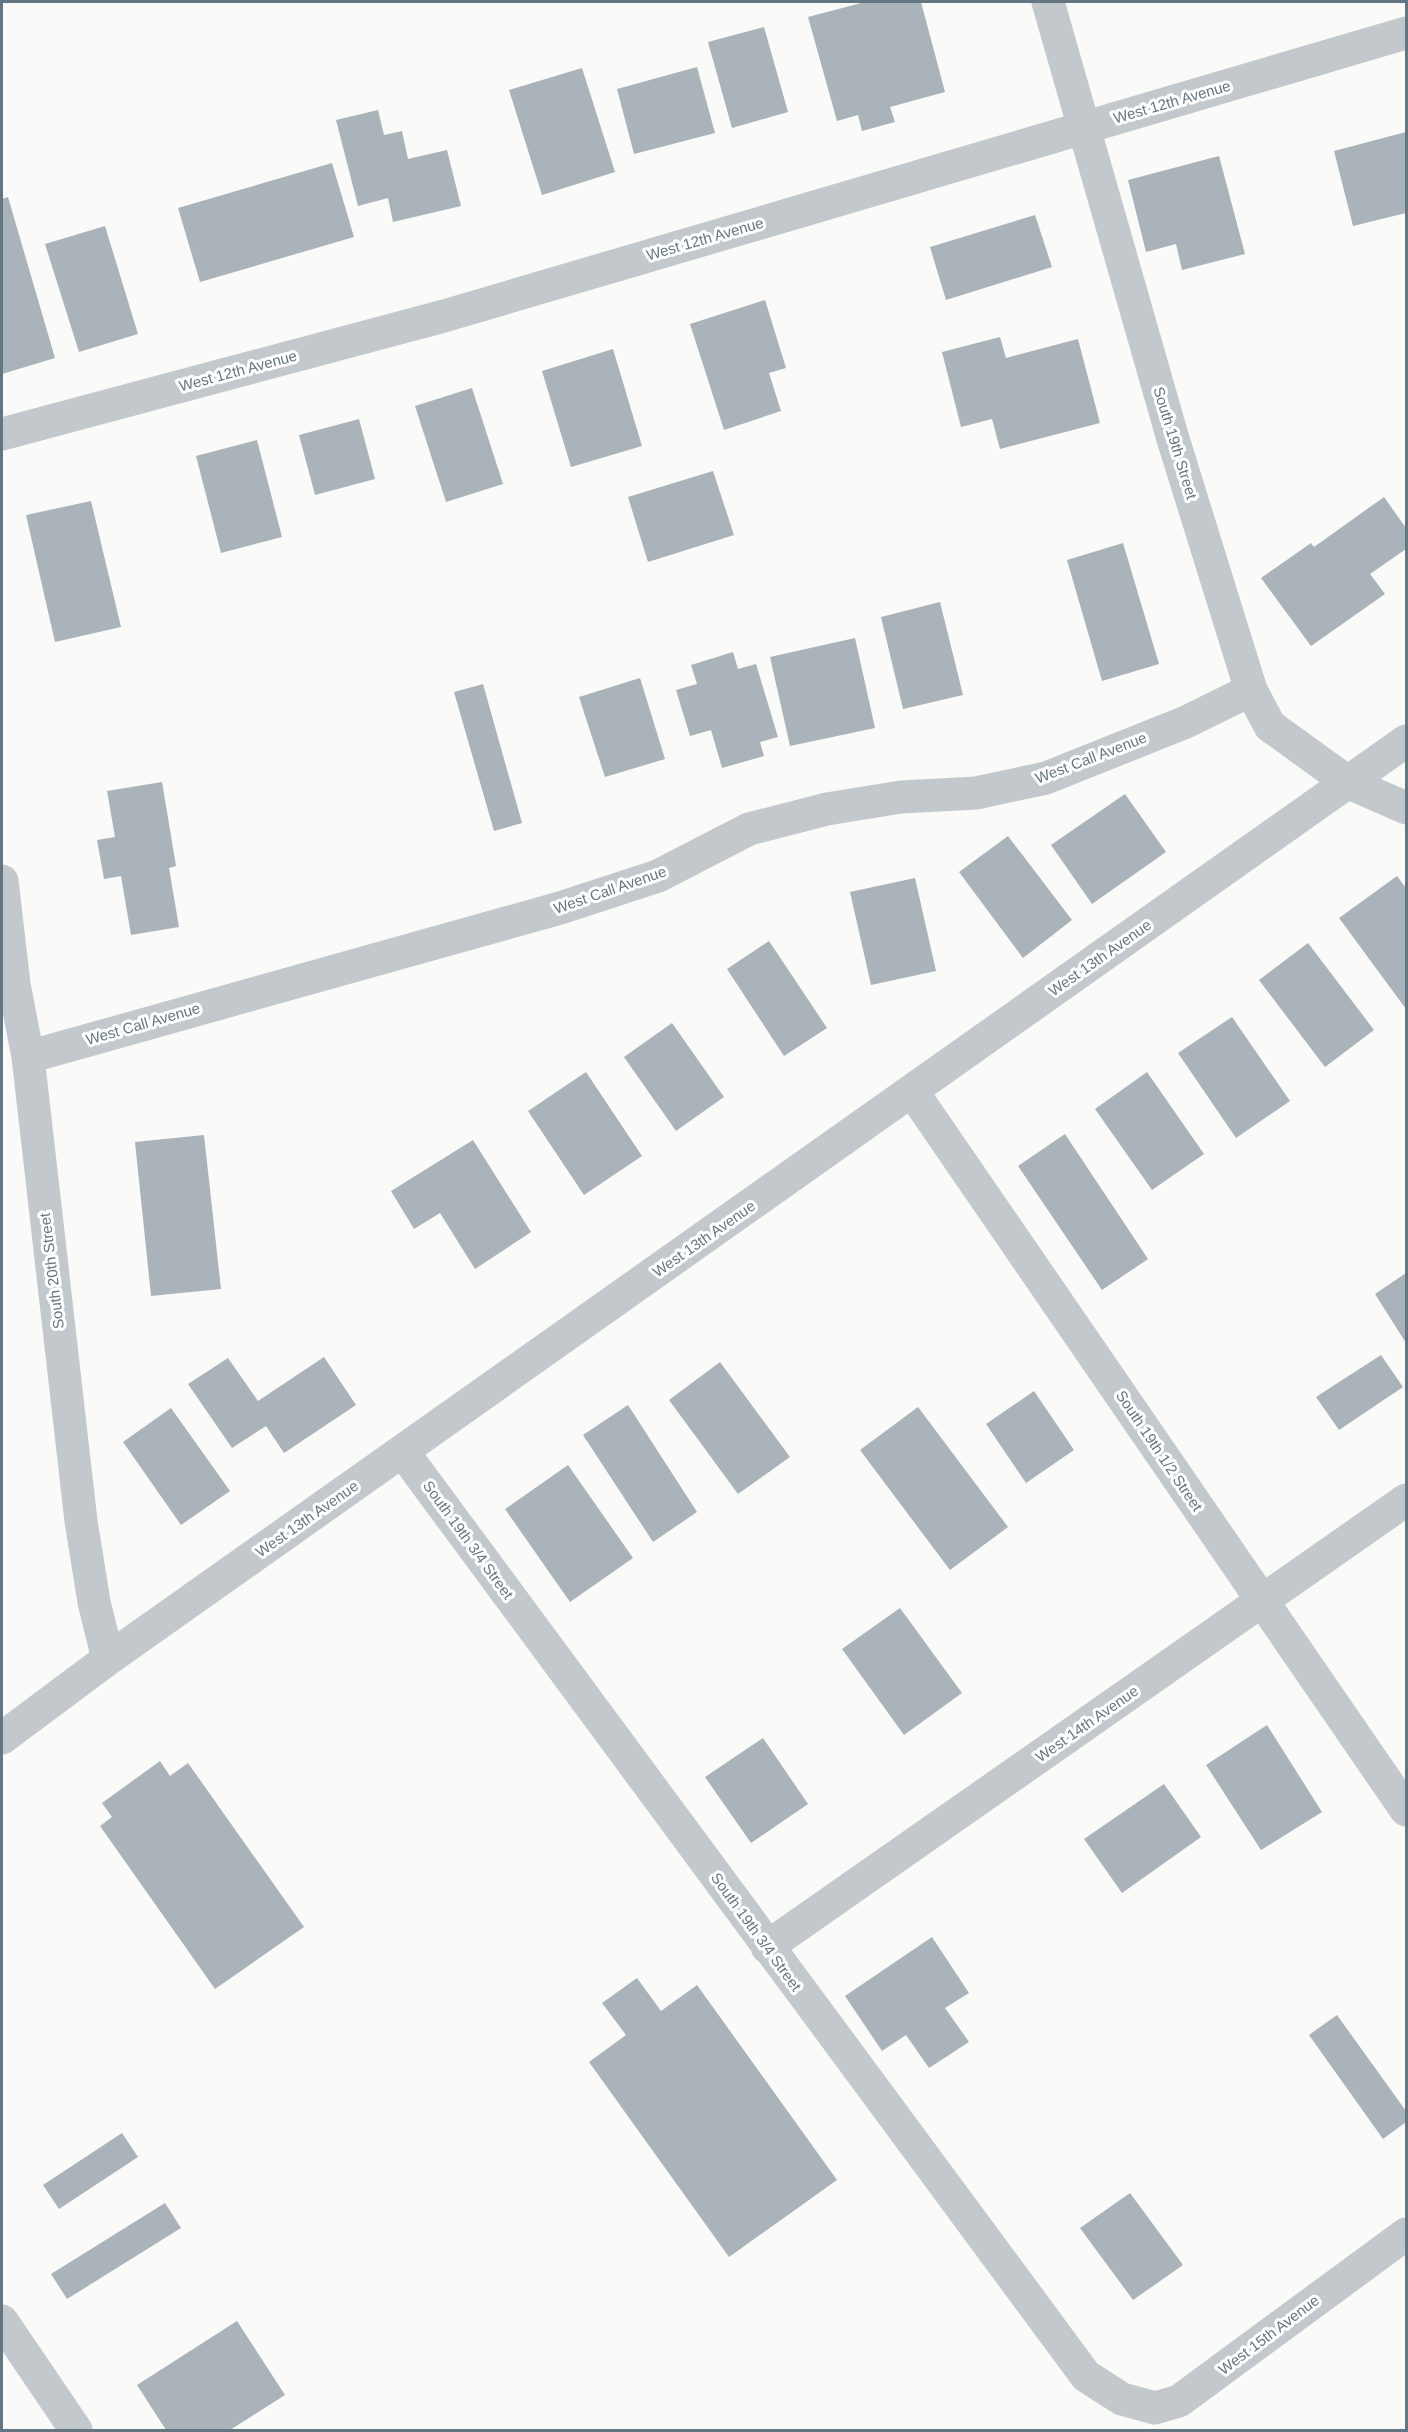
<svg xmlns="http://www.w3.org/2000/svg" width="1408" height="2432" font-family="Helvetica,sans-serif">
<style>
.building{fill:#aab3b9}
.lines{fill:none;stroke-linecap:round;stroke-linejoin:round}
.minor{stroke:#c3c8cc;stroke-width:33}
.labels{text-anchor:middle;stroke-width:6;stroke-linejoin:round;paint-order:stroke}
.street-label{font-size:15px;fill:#657683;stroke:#fff}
</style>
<rect width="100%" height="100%" fill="#fafaf8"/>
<path class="building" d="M 865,2 L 921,2 L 945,92 L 890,107 L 895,122 L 862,131 L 858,115 L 837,121 L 808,17 Z
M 764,27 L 788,112 L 732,128 L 708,42 Z
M 697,67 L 715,133 L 634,154 L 617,89 Z
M 582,68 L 615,172 L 542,195 L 509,90 Z
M 378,110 L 384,135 L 402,131 L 408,159 L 447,150 L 461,206 L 393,222 L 388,198 L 358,206 L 336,120 Z
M 1406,132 L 1406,213 L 1353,226 L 1334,151 Z
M 1219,156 L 1245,254 L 1182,270 L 1176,244 L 1146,252 L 1128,180 Z
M 332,163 L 354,237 L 200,282 L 178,208 Z
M 8,197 L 55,358 L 2,374 L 2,199 Z
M 1035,215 L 1052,267 L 946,300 L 930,247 Z
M 105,226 L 138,334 L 79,352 L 45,244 Z
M 765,300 L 786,368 L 769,373 L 781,411 L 724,430 L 690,324 Z
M 1000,337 L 1006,358 L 1078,339 L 1100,423 L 1000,449 L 992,419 L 961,427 L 942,352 Z
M 613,349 L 642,446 L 571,467 L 542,371 Z
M 472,388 L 503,484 L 446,502 L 415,406 Z
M 359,419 L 375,479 L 315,495 L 299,435 Z
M 257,440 L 282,537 L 221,553 L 196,456 Z
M 713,471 L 734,535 L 648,562 L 628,497 Z
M 1384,497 L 1406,528 L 1406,549 L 1370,574 L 1385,594 L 1311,646 L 1261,578 L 1311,543 L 1314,547 Z
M 91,501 L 121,627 L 55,642 L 26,515 Z
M 1123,543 L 1159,664 L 1102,681 L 1067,560 Z
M 940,602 L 963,695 L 903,709 L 881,617 Z
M 855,638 L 875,728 L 790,746 L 770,657 Z
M 733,652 L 738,669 L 756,664 L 778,737 L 760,742 L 764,756 L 722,768 L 711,730 L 690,736 L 676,690 L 697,684 L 691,665 Z
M 640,678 L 665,759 L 605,777 L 579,697 Z
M 483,684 L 522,823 L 494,831 L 454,692 Z
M 162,782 L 176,866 L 169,868 L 179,927 L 131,935 L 121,876 L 104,879 L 97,840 L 115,837 L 107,791 Z
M 1125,794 L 1166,852 L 1092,904 L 1051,845 Z
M 1008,836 L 1072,920 L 1023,958 L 959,872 Z
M 1397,876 L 1406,888 L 1406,1009 L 1339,918 Z
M 915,878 L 936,971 L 871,985 L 850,892 Z
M 769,941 L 827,1028 L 784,1056 L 727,969 Z
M 1308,943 L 1374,1030 L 1325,1067 L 1259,980 Z
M 1232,1017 L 1290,1101 L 1236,1138 L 1178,1053 Z
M 672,1023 L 724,1097 L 676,1131 L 624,1057 Z
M 586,1072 L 642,1156 L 584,1195 L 528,1111 Z
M 1147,1072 L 1204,1154 L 1152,1190 L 1095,1109 Z
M 1065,1134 L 1148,1259 L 1102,1290 L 1018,1166 Z
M 204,1135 L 221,1289 L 151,1296 L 135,1142 Z
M 473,1140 L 531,1232 L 475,1269 L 440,1213 L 414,1229 L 391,1191 Z
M 1406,1273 L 1406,1343 L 1375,1294 Z
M 1381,1355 L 1403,1387 L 1339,1430 L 1316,1397 Z
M 324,1357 L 356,1405 L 284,1453 L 266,1426 L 232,1448 L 188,1384 L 228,1358 L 258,1401 Z
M 720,1362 L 790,1457 L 738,1494 L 669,1400 Z
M 1034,1391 L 1074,1450 L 1026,1483 L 986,1424 Z
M 628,1405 L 697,1512 L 653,1542 L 583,1435 Z
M 918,1407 L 1008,1527 L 950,1570 L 860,1450 Z
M 171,1408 L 230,1491 L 181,1525 L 123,1442 Z
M 568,1465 L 633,1558 L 570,1602 L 505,1509 Z
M 900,1608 L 962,1693 L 904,1735 L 842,1649 Z
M 1267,1725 L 1322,1812 L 1261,1850 L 1206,1765 Z
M 763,1738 L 808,1804 L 751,1843 L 705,1777 Z
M 160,1761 L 170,1776 L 188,1763 L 304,1927 L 215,1989 L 100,1826 L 112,1817 L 102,1803 Z
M 1164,1784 L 1201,1837 L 1122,1893 L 1084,1839 Z
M 932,1937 L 969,1993 L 945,2008 L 969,2042 L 929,2068 L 906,2035 L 882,2051 L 845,1996 Z
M 637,1978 L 661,2011 L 697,1985 L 837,2180 L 729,2257 L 589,2062 L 626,2035 L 602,2003 Z
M 1337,2015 L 1406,2111 L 1406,2122 L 1383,2139 L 1309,2035 Z
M 122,2133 L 138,2157 L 59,2209 L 43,2185 Z
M 1130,2193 L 1183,2265 L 1133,2300 L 1080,2228 Z
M 165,2203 L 181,2228 L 67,2299 L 51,2274 Z
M 237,2321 L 285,2395 L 230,2430 L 166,2430 L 137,2385 Z"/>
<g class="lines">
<path class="minor" d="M 1048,2 L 1173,439 L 1251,690 L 1270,726 L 1349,783 L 1406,808
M 2,434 L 444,316 L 1406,33
M 2,881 L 14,984 L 28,1057 L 81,1521 L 94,1602 L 108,1659
M 28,1057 L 560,908 L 658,876 L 749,829 L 827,809 L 901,797 L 976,793 L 1046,778 L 1186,722 L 1251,690
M 912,1091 L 1406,1810
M 403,1452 L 1086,2376 L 1122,2399 L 1155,2408 L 1179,2401 L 1406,2234
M 2,1738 L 108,1659 L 1406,741
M 767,1947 L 1406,1500
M 2,2321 L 76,2430"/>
</g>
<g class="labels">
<g class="street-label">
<text transform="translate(1172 102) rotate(-16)" y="5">West 12th Avenue</text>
<text transform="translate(705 239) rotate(-16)" y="5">West 12th Avenue</text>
<text transform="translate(238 371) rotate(-15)" y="5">West 12th Avenue</text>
<text transform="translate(1175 443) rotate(73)" y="5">South 19th Street</text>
<text transform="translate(1091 758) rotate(-21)" y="5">West Call Avenue</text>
<text transform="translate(610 890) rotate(-19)" y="5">West Call Avenue</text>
<text transform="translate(1100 958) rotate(-35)" y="5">West 13th Avenue</text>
<text transform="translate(143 1024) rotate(-16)" y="5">West Call Avenue</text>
<text transform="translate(704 1239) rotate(-35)" y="5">West 13th Avenue</text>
<text transform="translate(52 1271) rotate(-97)" y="5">South 20th Street</text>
<text transform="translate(1159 1451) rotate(56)" y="5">South 19th 1/2 Street</text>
<text transform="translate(307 1519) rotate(-35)" y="5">West 13th Avenue</text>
<text transform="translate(468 1540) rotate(54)" y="5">South 19th 3/4 Street</text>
<text transform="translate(1087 1724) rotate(-35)" y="5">West 14th Avenue</text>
<text transform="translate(756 1932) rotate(54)" y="5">South 19th 3/4 Street</text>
<text transform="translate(1269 2335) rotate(-37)" y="5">West 15th Avenue</text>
</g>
</g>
<rect width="1408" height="2432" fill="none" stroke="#657683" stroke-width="6"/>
</svg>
